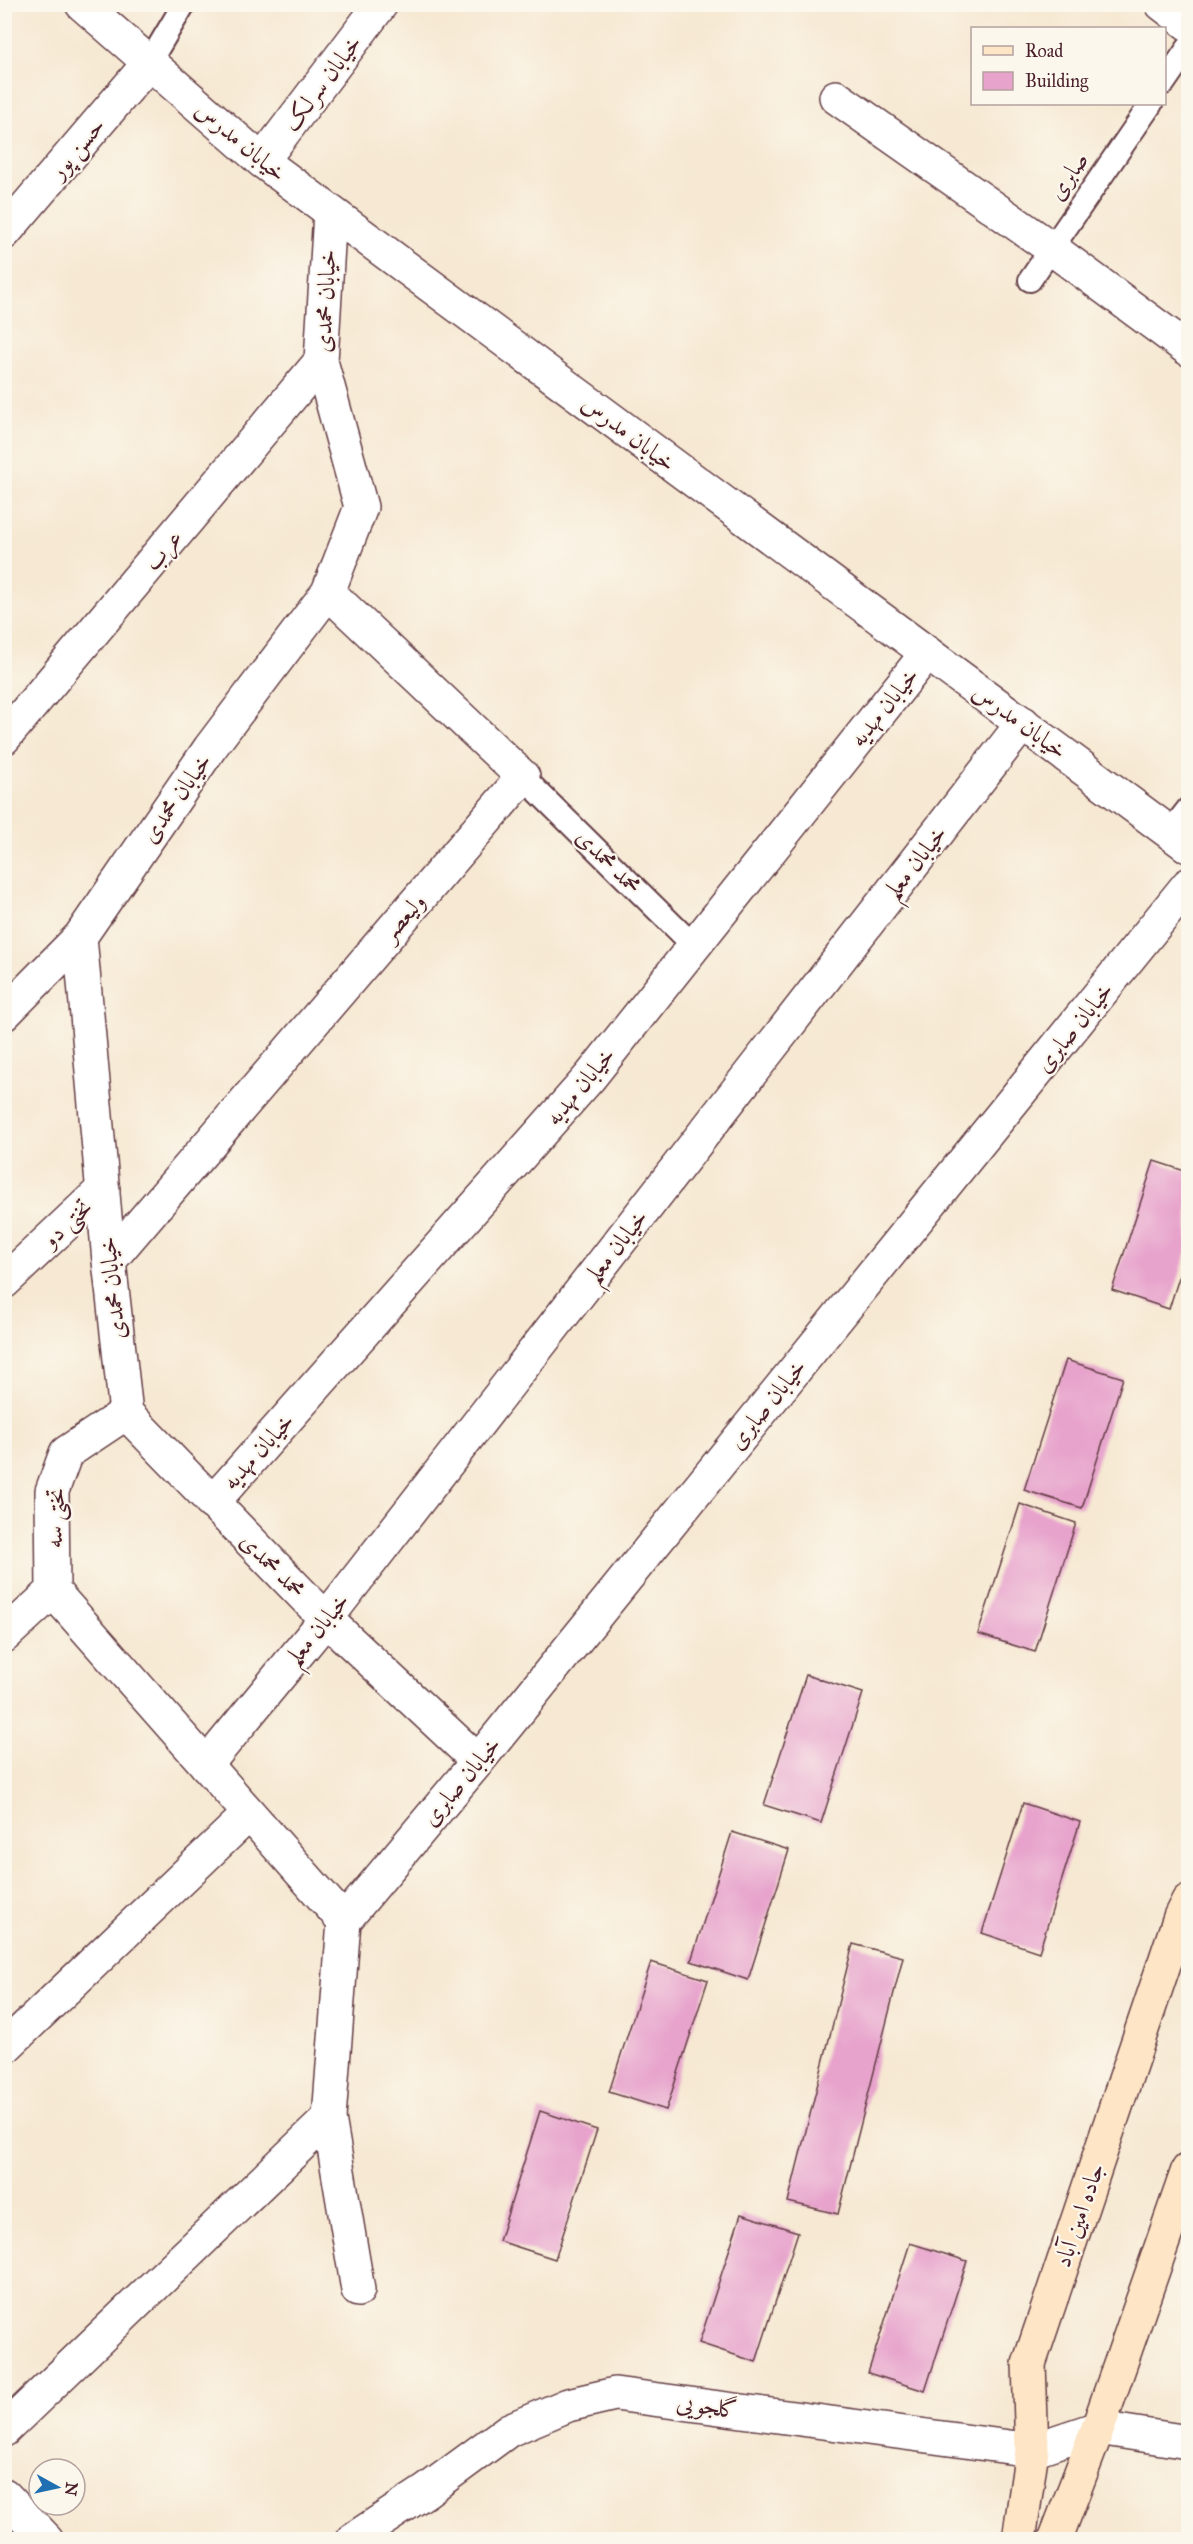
<svg xmlns="http://www.w3.org/2000/svg" width="1193" height="2544" font-family="'IM FELL Great Primer',Amiri,serif">
<style>
.building{fill:#e7a3cc}
.lines{fill:none;stroke-linecap:round;stroke-linejoin:round}
.service-casing{stroke:#643d44;stroke-width:26}
.minor-casing{stroke:#643d44;stroke-width:36}
.tertiary-casing{stroke:#643d44;stroke-width:36}
.secondary-casing{stroke:#643d44;stroke-width:36}
.service{stroke:#fff;stroke-width:22}
.minor{stroke:#fff;stroke-width:33}
.tertiary{stroke:#fff;stroke-width:33}
.secondary{stroke:#fde5c5;stroke-width:33}
.labels{text-anchor:middle;stroke-width:4.5;stroke-linejoin:round;paint-order:stroke}
.street-label{font-size:24px;fill:#4a1f2b;stroke:#fbf7ec}
</style>
<rect width="100%" height="100%" fill="#fbf7ec"/>
<filter id="ink" filterUnits="userSpaceOnUse"><feTurbulence type="fractalNoise" baseFrequency=".0167" numOctaves="2"/><feDisplacementMap in="SourceGraphic" scale="12" xChannelSelector="R" yChannelSelector="G"/><feConvolveMatrix kernelMatrix="1 2 1 2 8 2 1 2 1" color-interpolation-filters="sRGB"/></filter>
<filter id="wash" filterUnits="userSpaceOnUse"><feTurbulence type="fractalNoise" baseFrequency=".008" numOctaves="4" result="noise"/><feDisplacementMap in="SourceGraphic" scale="24" xChannelSelector="R" yChannelSelector="G"/><feGaussianBlur stdDeviation="1.35" result="paint"/><feColorMatrix in="noise" values="0 0 0 0 0 0 0 0 0 0 0 0 0 0 0 0 0 1.4 0 .05"/><feComposite in="paint" operator="in"/></filter>
<g filter="url(#wash)">
<rect width="100%" height="100%" fill="#f6e8d2"/>
<g id="blocks">
<path class="building" d="M 1154,1161 L 1188,1172 L 1188,1249 L 1169,1309 L 1112,1290 Z
M 1066,1360 L 1123,1378 L 1082,1508 L 1024,1490 Z
M 1020,1504 L 1076,1523 L 1035,1652 L 978,1634 Z
M 806,1675 L 863,1693 L 821,1823 L 764,1805 Z
M 1023,1803 L 1080,1822 L 1039,1952 L 982,1933 Z
M 732,1832 L 789,1850 L 748,1980 L 691,1961 Z
M 853,1944 L 903,1957 L 838,2214 L 788,2202 Z
M 651,1962 L 708,1980 L 666,2110 L 609,2092 Z
M 540,2111 L 597,2130 L 555,2259 L 499,2241 Z
M 741,2214 L 798,2232 L 756,2362 L 699,2343 Z
M 910,2243 L 967,2261 L 925,2391 L 868,2373 Z"/>
</g>
</g>
<g filter="url(#ink)">
<use href="#blocks" fill-opacity="0" stroke="#643d44" stroke-width="1.5"/>
<g class="lines">
<g class="service-casing">
<path id="service" d="M 149,63 L 184,4
M 1164,83 L 1188,48
M 1030,280 L 1151,104
M 523,777 L 694,946
M 1170,832 L 1188,809"/>
</g>
<g class="minor-casing">
<path id="minor" d="M 82,4 L 262,161
M 1162,4 L 1188,24
M 836,97 L 1051,248 L 1188,349
M 4,233 L 149,63
M 4,738 L 321,361
M 4,1014 L 80,937
M 109,1261 L 523,777 L 328,592
M 4,1282 L 103,1189
M 126,1413 L 109,1261 L 80,937 L 210,748 L 328,592 L 361,507 L 321,361 L 330,212
M 126,1413 L 326,1619 L 478,1761
M 212,1503 L 590,1077 L 927,653
M 53,1591 L 344,1921 L 329,2118 L 358,2290
M 4,1636 L 53,1591 L 52,1491 L 66,1453 L 126,1413
M 206,1765 L 326,1619 L 1023,723
M 344,1921 L 478,1761 L 1188,885
M 4,2048 L 249,1814
M 4,2430 L 329,2118
M 4,2495 L 47,2540
M 352,2540 L 426,2491 L 509,2430 L 568,2405 L 615,2394 L 1032,2450 L 1098,2428 L 1188,2442"/>
</g>
<g class="tertiary-casing">
<path id="tertiary" d="M 381,4 L 262,161 L 1188,846"/>
</g>
<g class="secondary-casing">
<path id="secondary" d="M 1019,2540 L 1032,2450 L 1029,2364 L 1180,1917 L 1188,1901
M 1055,2540 L 1098,2428 L 1188,2170"/>
</g>
<use href="#service" class="service"/>
<use href="#minor" class="minor"/>
<use href="#tertiary" class="tertiary"/>
<use href="#secondary" class="secondary"/>
</g>
</g>
<g class="labels">
<g class="street-label">
<text transform="translate(322 83) rotate(-53)" y="8">خیابان سرلک</text>
<text transform="translate(241 141) rotate(40)" y="8">خیابان مدرس</text>
<text transform="translate(77 148) rotate(-50)" y="8">حسن پور</text>
<text transform="translate(1068 176) rotate(-56)" y="8">صابری</text>
<text transform="translate(325 301) rotate(-87)" y="8">خیابان محمدی</text>
<text transform="translate(629 433) rotate(37)" y="8">خیابان مدرس</text>
<text transform="translate(163 550) rotate(-50)" y="8">عرب</text>
<text transform="translate(884 707) rotate(-51)" y="8">خیابان مهدیه</text>
<text transform="translate(1020 721) rotate(36)" y="8">خیابان مدرس</text>
<text transform="translate(176 798) rotate(-55)" y="8">خیابان محمدی</text>
<text transform="translate(609 861) rotate(45)" y="8">محمد محمدی</text>
<text transform="translate(915 862) rotate(-52)" y="8">خیابان معلم</text>
<text transform="translate(403 917) rotate(-49)" y="8">ولیعصر</text>
<text transform="translate(1074 1027) rotate(-51)" y="8">خیابان صابری</text>
<text transform="translate(580 1086) rotate(-50)" y="8">خیابان مهدیه</text>
<text transform="translate(67 1223) rotate(-43)" y="8">تختی دو</text>
<text transform="translate(616 1246) rotate(-52)" y="8">خیابان معلم</text>
<text transform="translate(112 1288) rotate(-96)" y="8">خیابان محمدی</text>
<text transform="translate(767 1404) rotate(-51)" y="8">خیابان صابری</text>
<text transform="translate(258 1451) rotate(-48)" y="8">خیابان مهدیه</text>
<text transform="translate(55 1518) rotate(-87)" y="8">تختی سه</text>
<text transform="translate(273 1565) rotate(45)" y="8">محمد محمدی</text>
<text transform="translate(317 1629) rotate(-51)" y="8">خیابان معلم</text>
<text transform="translate(461 1781) rotate(-50)" y="8">خیابان صابری</text>
<text transform="translate(1079 2215) rotate(-71)" y="8">جاده امین آباد</text>
<text transform="translate(707 2406) rotate(8)" y="8">گلجویی</text>
</g>
</g>
<rect width="1193" height="2544" fill="none" stroke="#fbf7ec" stroke-width="24"/>
<rect x="971" y="27" width="195" height="78" fill="#fbf7ec" stroke="#b4a19f" stroke-width="1.5"/>
<rect x="983" y="46" width="30" height="9" fill="#fde5c5" stroke="#b4a19f" stroke-width="1.5"/>
<text x="1025" y="57" font-size="18" fill="#4a1f2b">Road</text>
<rect x="983" y="72" width="30" height="18" fill="#e7a3cc" stroke="#b4a19f" stroke-width="1.5"/>
<text x="1025" y="87" font-size="18" fill="#4a1f2b">Building</text>
<g transform="translate(57 2487) rotate(98)"><circle r="28" fill="#fbf7ec" stroke="#b4a19f" stroke-width="1.5"/>
<path d="M0-4.5L10 22L0 15L-10 22Z" fill="#1f6fb2"/>
<text y="-9" font-size="16" font-weight="bold" text-anchor="middle" fill="#4a1f2b">N</text>
</g>
</svg>
